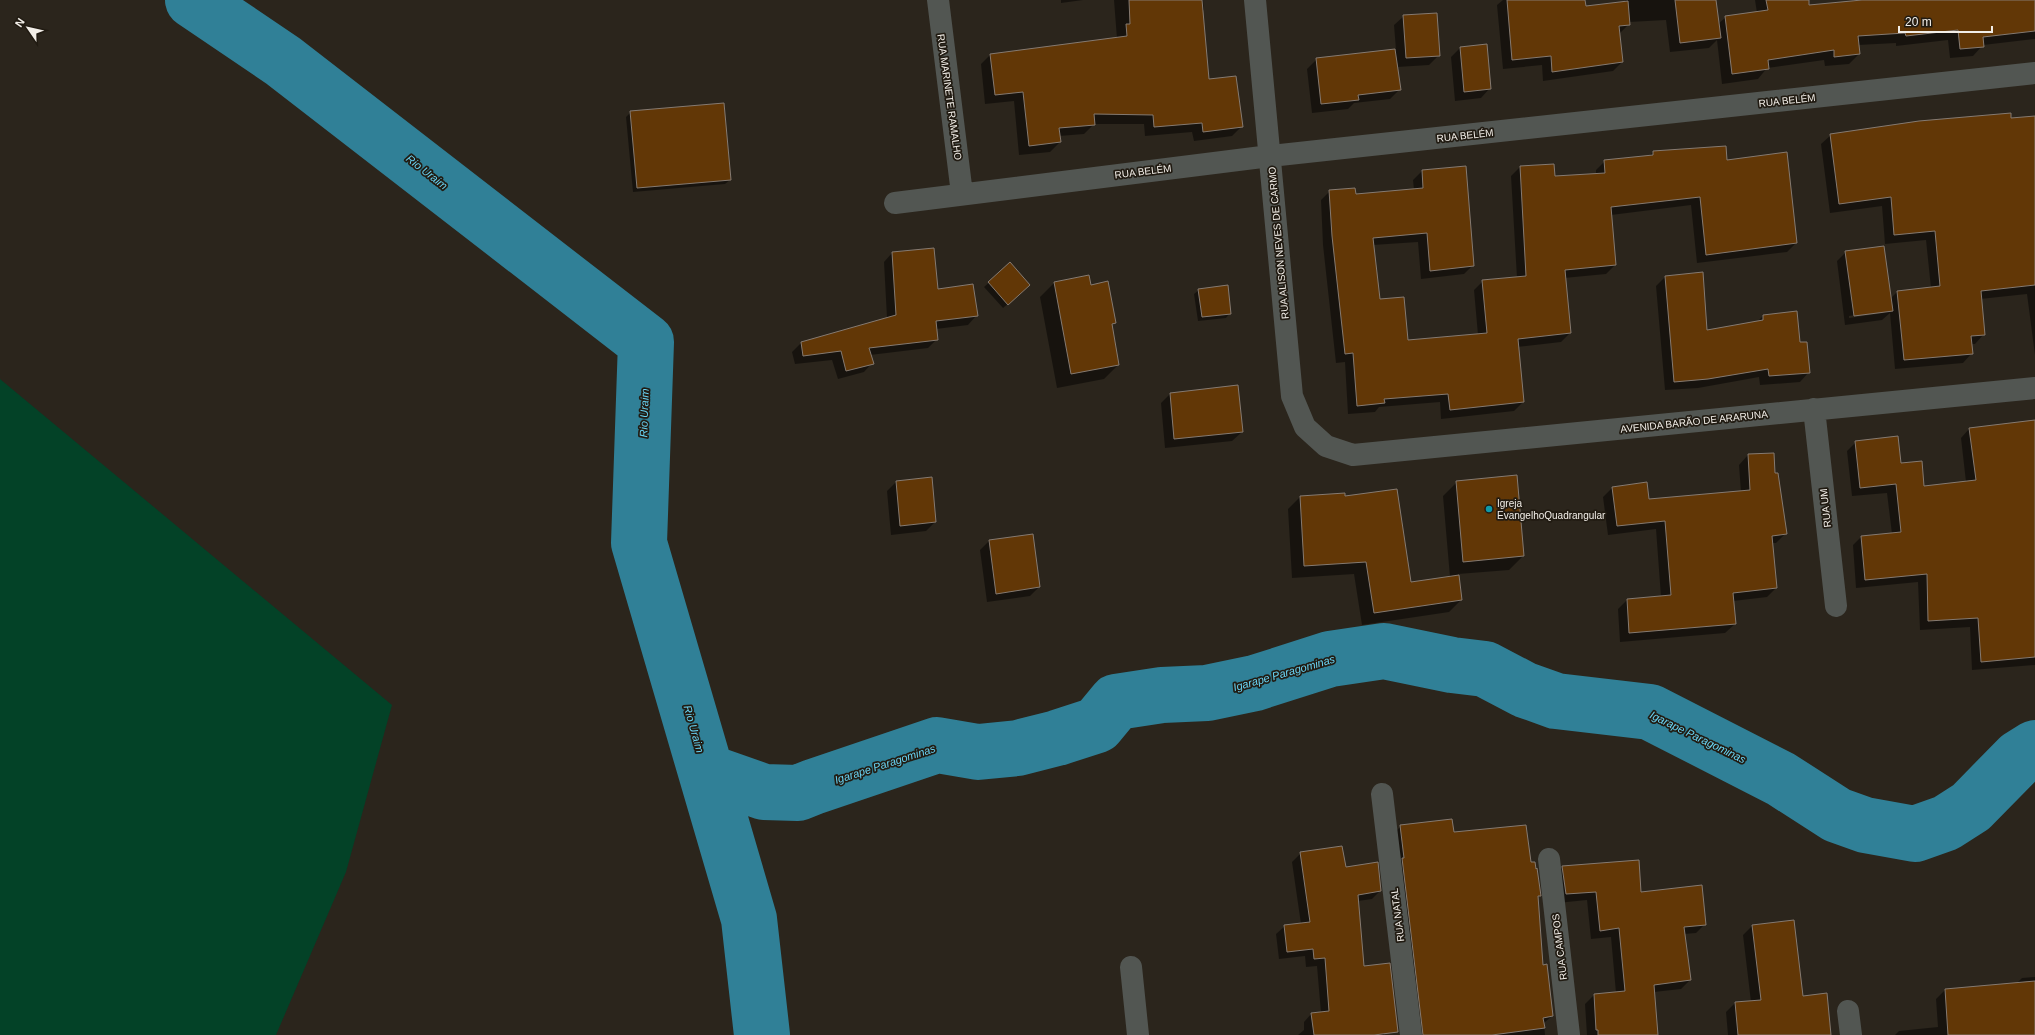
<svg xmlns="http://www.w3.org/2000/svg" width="2035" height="1035" font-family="Arial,sans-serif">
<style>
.green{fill:#034227}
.shadow{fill:#0007;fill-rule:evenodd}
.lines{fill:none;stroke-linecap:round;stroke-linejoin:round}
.river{stroke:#308097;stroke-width:56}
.building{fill:#623706;stroke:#857a71}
.street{stroke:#525652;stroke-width:22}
.culture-dot{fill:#0f9aa8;stroke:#211b12;stroke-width:1.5}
.labels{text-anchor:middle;stroke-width:3.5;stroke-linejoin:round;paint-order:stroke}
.street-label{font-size:10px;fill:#f2eee8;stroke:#211b12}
.poi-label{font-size:10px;fill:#f2eee8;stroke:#211b12;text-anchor:start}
.water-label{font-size:11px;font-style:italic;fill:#69d4f4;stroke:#211b12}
</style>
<rect width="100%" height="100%" fill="#2b251c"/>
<path class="green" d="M 0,379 L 392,705 L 346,872 L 276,1035 L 0,1035 Z"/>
<path class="shadow" d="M 1061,0 L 1083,0 L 1061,3 Z
M 1114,0 L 1203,0 L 1204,10 L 1202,11 L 1208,81 L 1241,127 L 1232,136 L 1194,141 L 1192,132 L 1145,136 L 1144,124 L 1094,124 L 1084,134 L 1059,136 L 1060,142 L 1050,152 L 1019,155 L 1014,101 L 985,104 L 981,64 L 990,55 L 1117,39 Z
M 1503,0 L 1584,0 L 1585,8 L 1626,3 L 1625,0 L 1715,0 L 1718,24 L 1726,17 L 1757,13 L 1755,0 L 1808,0 L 1808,6 L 1853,2 L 1853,0 L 2035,0 L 2035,39 L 1983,45 L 1973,56 L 1950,58 L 1948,40 L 1896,46 L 1896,43 L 1858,45 L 1859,54 L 1849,64 L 1825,66 L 1824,60 L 1767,68 L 1758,79 L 1722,84 L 1717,40 L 1709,48 L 1670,52 L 1666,20 L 1629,22 L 1629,24 L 1619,34 L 1622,62 L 1613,71 L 1543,81 L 1542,65 L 1503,69 L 1497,5 Z
M 1404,16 L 1439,55 L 1429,65 L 1397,67 L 1400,89 L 1390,99 L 1354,103 L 1348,109 L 1312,113 L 1307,69 L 1317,59 L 1396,50 L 1394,25 Z
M 1486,45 L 1490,88 L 1481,98 L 1455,101 L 1451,57 L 1460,48 Z
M 631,112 L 730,180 L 725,184 L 633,192 L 626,117 Z
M 2010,114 L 2010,119 L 2035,117 L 2035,355 L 2027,294 L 1980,299 L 1984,334 L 1975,344 L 1971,344 L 1972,353 L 1963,363 L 1895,369 L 1890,313 L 1882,320 L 1845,325 L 1837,261 L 1846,252 L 1890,299 L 1898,291 L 1931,288 L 1926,240 L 1885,244 L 1882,206 L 1830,213 L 1821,144 L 1831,135 L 1979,116 ZM 1883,311 L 1883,313 L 1849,318 L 1849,316 Z
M 1681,149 L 1681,151 L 1726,161 L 1796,243 L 1787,252 L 1697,263 L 1691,205 L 1611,215 L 1615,265 L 1606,274 L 1564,278 L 1570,333 L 1561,342 L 1517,347 L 1523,402 L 1514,411 L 1441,419 L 1440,402 L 1379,407 L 1375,412 L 1348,414 L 1345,362 L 1336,363 L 1323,245 L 1321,200 L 1330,191 L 1355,195 L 1414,190 L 1413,180 L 1422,171 L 1473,265 L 1464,274 L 1421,279 L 1418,242 L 1373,245 L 1380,300 L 1407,341 L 1478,335 L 1474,290 L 1483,281 L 1517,278 L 1511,176 L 1520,167 L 1554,177 L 1596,175 L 1596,170 L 1605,161 L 1648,157 L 1653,152 Z
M 892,253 L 937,290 L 976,316 L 968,325 L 936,329 L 937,339 L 928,348 L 870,355 L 872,363 L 864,372 L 838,379 L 832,360 L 795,364 L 792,352 L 801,343 L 887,318 L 884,262 Z
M 1010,264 L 1025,289 L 1003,308 L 984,287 Z
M 1702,273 L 1706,332 L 1757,322 L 1763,316 L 1799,343 L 1809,372 L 1800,382 L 1760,385 L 1759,377 L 1698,388 L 1665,390 L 1656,286 L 1665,277 Z
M 1088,276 L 1090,286 L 1115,323 L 1111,326 L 1118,365 L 1104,379 L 1057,388 L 1040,297 L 1054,283 Z
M 1199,290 L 1230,313 L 1226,318 L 1198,321 L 1194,294 Z
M 1237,386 L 1242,432 L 1232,441 L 1165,448 L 1161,403 L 1170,394 Z
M 2035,421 L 2035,665 L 1972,670 L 1970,627 L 1920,630 L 1918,582 L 1856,588 L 1853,545 L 1862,536 L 1892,534 L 1887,493 L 1852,496 L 1847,451 L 1856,442 L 1900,464 L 1923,487 L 1966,482 L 1961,438 L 1969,429 Z
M 1773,454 L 1774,474 L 1785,534 L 1776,543 L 1771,543 L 1776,588 L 1767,597 L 1733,601 L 1735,624 L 1725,633 L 1620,642 L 1618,609 L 1627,600 L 1661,597 L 1656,529 L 1608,535 L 1603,497 L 1612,488 L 1648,500 L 1741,492 L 1739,465 L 1748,455 Z
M 896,482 L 935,522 L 926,531 L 891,535 L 887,491 Z
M 1457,482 L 1523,556 L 1509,570 L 1458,574 L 1461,600 L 1449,612 L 1362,625 L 1354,574 L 1292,578 L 1288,509 L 1300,497 L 1410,583 L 1450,577 L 1443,496 Z
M 989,541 L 1039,587 L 1030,596 L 987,602 L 980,550 Z
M 1401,826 L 1453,833 L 1530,863 L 1540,896 L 1537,898 L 1542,966 L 1552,1016 L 1544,1023 L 1545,1035 L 1423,1035 L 1419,980 L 1407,981 L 1392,835 Z
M 1301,853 L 1345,868 L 1380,891 L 1372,899 L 1358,901 L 1364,967 L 1380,965 L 1384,1035 L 1298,1035 L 1304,1030 L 1304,1022 L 1312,1013 L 1321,1013 L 1317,966 L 1306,967 L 1305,956 L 1279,959 L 1276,934 L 1285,926 L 1301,924 L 1292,862 Z
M 1563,867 L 1640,893 L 1705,924 L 1696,933 L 1684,934 L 1690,980 L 1681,989 L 1654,992 L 1657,1035 L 1587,1035 L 1585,1004 L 1594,995 L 1616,993 L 1611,937 L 1591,939 L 1587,900 L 1557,903 L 1554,876 Z
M 1752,926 L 1802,997 L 1829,1035 L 1728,1035 L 1726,1012 L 1735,1003 L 1751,1002 L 1743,935 Z
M 2035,977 L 2035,1035 L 1895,1035 L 1899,1031 L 1938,1027 L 1936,999 L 1945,990 L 2017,983 L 2022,978 Z"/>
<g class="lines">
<path class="river" d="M 193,0 L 283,61 L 646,342 L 639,543 L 749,919 L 762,1035
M 707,772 L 764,792 L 798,793 L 813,787 L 937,745 L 978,752 L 1018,748 L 1057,738 L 1097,725 L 1116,702 L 1162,695 L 1207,693 L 1255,683 L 1330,659 L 1384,651 L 1452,665 L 1485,669 L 1525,690 L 1556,701 L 1650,712 L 1781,779 L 1837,815 L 1865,825 L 1915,834 L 1946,823 L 1971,807 L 2019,758 L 2035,748"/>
</g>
<path class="building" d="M 1129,0 L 1202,0 L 1209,79 L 1236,76 L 1243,127 L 1203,132 L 1202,123 L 1154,127 L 1153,115 L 1094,114 L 1095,125 L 1059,128 L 1061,142 L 1029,146 L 1023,92 L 995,95 L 990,54 L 1127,36 L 1126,24 L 1130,24 Z
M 1507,0 L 1585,0 L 1586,6 L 1628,1 L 1630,25 L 1619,26 L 1623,62 L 1552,72 L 1551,56 L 1512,60 Z
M 1675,0 L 1716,0 L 1721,38 L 1680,43 Z
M 1766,0 L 1809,0 L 1809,5 L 1862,0 L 2035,0 L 2035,31 L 1983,37 L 1984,47 L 1960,49 L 1958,30 L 1906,36 L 1905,33 L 1858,36 L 1860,54 L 1834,57 L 1834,50 L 1768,60 L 1769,69 L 1732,74 L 1725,16 L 1768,10 Z
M 1437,13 L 1440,56 L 1406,58 L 1403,15 Z
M 1487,44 L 1491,89 L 1464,92 L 1460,47 Z
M 1395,49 L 1401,90 L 1358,95 L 1359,100 L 1321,104 L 1316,58 Z
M 724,103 L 731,180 L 637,188 L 630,111 Z
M 2011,113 L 2011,118 L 2035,116 L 2035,285 L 1981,291 L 1985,335 L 1971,336 L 1973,354 L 1904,360 L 1897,291 L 1940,286 L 1935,231 L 1894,235 L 1891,197 L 1839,204 L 1830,134 L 1919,121 Z
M 1726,146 L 1727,160 L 1787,152 L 1797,243 L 1706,255 L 1700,197 L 1611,207 L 1616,265 L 1565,270 L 1571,333 L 1518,339 L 1524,402 L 1450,410 L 1448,394 L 1384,399 L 1385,403 L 1357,406 L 1353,353 L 1345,354 L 1332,236 L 1329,190 L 1355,188 L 1356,194 L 1423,188 L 1422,170 L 1466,166 L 1474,266 L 1430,271 L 1427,233 L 1373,238 L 1380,299 L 1404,297 L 1408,340 L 1487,333 L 1482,280 L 1526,276 L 1520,166 L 1554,164 L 1555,176 L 1605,173 L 1604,160 L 1653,155 L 1653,151 Z
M 1884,246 L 1893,311 L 1854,316 L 1845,251 Z
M 934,248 L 938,289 L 973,284 L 978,316 L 936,321 L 938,340 L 869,348 L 874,364 L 846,371 L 841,351 L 803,356 L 801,342 L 896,315 L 892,252 Z
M 1010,262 L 1030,285 L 1008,305 L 988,282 Z
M 1703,272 L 1707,330 L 1763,320 L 1763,315 L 1797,311 L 1800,342 L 1807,342 L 1810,373 L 1769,376 L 1768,369 L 1708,379 L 1674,382 L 1665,276 Z
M 1089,275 L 1091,285 L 1108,281 L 1116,323 L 1112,324 L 1119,365 L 1071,374 L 1054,282 Z
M 1228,285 L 1231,314 L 1202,317 L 1198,289 Z
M 1238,385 L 1243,432 L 1174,439 L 1170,393 Z
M 2035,420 L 2035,657 L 1981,662 L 1978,618 L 1928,621 L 1927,574 L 1865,580 L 1861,536 L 1901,532 L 1896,484 L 1860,488 L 1855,441 L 1898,436 L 1901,463 L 1922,461 L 1924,486 L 1976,480 L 1969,428 Z
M 1774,453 L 1775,473 L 1778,473 L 1787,534 L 1772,536 L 1777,588 L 1733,593 L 1736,624 L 1629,633 L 1627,599 L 1671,595 L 1665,521 L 1617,526 L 1612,487 L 1647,482 L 1649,499 L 1750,490 L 1748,454 Z
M 1517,475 L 1524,556 L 1463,562 L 1456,481 Z
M 932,477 L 936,522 L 900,526 L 896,481 Z
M 1397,489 L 1411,582 L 1459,575 L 1462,600 L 1374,613 L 1366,562 L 1304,566 L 1300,496 L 1345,493 L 1345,496 Z
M 1033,534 L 1040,587 L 996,594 L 989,540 Z
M 1452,819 L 1454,832 L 1526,825 L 1531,862 L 1535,862 L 1536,869 L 1537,868 L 1541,896 L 1538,896 L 1543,965 L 1547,964 L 1553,1016 L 1543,1018 L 1545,1028 L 1492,1035 L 1423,1035 L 1402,858 L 1404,858 L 1400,825 Z
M 1342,846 L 1346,867 L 1378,862 L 1381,891 L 1358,895 L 1364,966 L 1390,963 L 1398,1032 L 1374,1035 L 1314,1035 L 1311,1013 L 1329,1011 L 1325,958 L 1314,959 L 1313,949 L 1287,952 L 1284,925 L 1310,922 L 1300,852 Z
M 1639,860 L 1641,892 L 1702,885 L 1706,925 L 1684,927 L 1691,980 L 1654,985 L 1658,1035 L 1598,1035 L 1598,1030 L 1596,1030 L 1594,994 L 1625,991 L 1619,928 L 1600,931 L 1596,892 L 1566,894 L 1562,866 Z
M 1794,920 L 1803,996 L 1827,993 L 1831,1035 L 1738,1035 L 1735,1002 L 1761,1000 L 1752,925 Z
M 2035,981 L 2035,1035 L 1948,1035 L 1945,989 Z"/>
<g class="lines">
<path class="street" d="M 938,0 L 962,194
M 1255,0 L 1292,396 L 1305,427 L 1326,446 L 1353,455 L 2035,388
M 895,203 L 1270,156 L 2035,73
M 1814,409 L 1836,606
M 1382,794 L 1411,1035
M 1549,859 L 1569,1035
M 1131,967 L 1138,1035
M 1848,1011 L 1851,1035"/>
</g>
<circle class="culture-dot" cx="1489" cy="509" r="4"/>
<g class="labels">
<g class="street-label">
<text transform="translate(950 97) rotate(82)" y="4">RUA MARINETE RAMALHO</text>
<text transform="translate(1787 100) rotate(-6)" y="4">RUA BELÉM</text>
<text transform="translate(1465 135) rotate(-6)" y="4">RUA BELÉM</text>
<text transform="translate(1143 171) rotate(-7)" y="4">RUA BELÉM</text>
<text transform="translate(1278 243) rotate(-95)" y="4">RUA ALISON NEVES DE CARMO</text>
<text transform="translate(1694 421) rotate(-6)" y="4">AVENIDA BARÃO DE ARARUNA</text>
<text transform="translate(1825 508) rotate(-96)" y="4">RUA UM</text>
<text transform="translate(1397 915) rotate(-97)" y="4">RUA NATAL</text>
<text transform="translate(1559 947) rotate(-97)" y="4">RUA CAMPOS</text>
</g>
<g class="poi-label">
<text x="1497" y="507">Igreja<tspan x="1497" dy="12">EvangelhoQuadrangular</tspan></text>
</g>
<g class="water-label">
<text transform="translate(427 172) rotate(38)" y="4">Rio Uraim</text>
<text transform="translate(644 413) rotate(-88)" y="4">Rio Uraim</text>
<text transform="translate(1284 673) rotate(-16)" y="4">Igarape Paragominas</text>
<text transform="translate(694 729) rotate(74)" y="4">Rio Uraim</text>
<text transform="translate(1698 737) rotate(26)" y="4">Igarape Paragominas</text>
<text transform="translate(885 764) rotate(-18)" y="4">Igarape Paragominas</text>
</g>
</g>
<g transform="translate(28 28) rotate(304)" stroke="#211b12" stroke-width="3" paint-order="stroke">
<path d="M0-3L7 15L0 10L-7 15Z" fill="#f2eee8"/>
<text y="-6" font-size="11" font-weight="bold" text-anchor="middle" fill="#f2eee8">N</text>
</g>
<path d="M1899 26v6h93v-6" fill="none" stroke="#f2eee8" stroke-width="2"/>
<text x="1905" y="26" font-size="12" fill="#f2eee8" stroke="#211b12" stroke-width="3" paint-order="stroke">20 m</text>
</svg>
